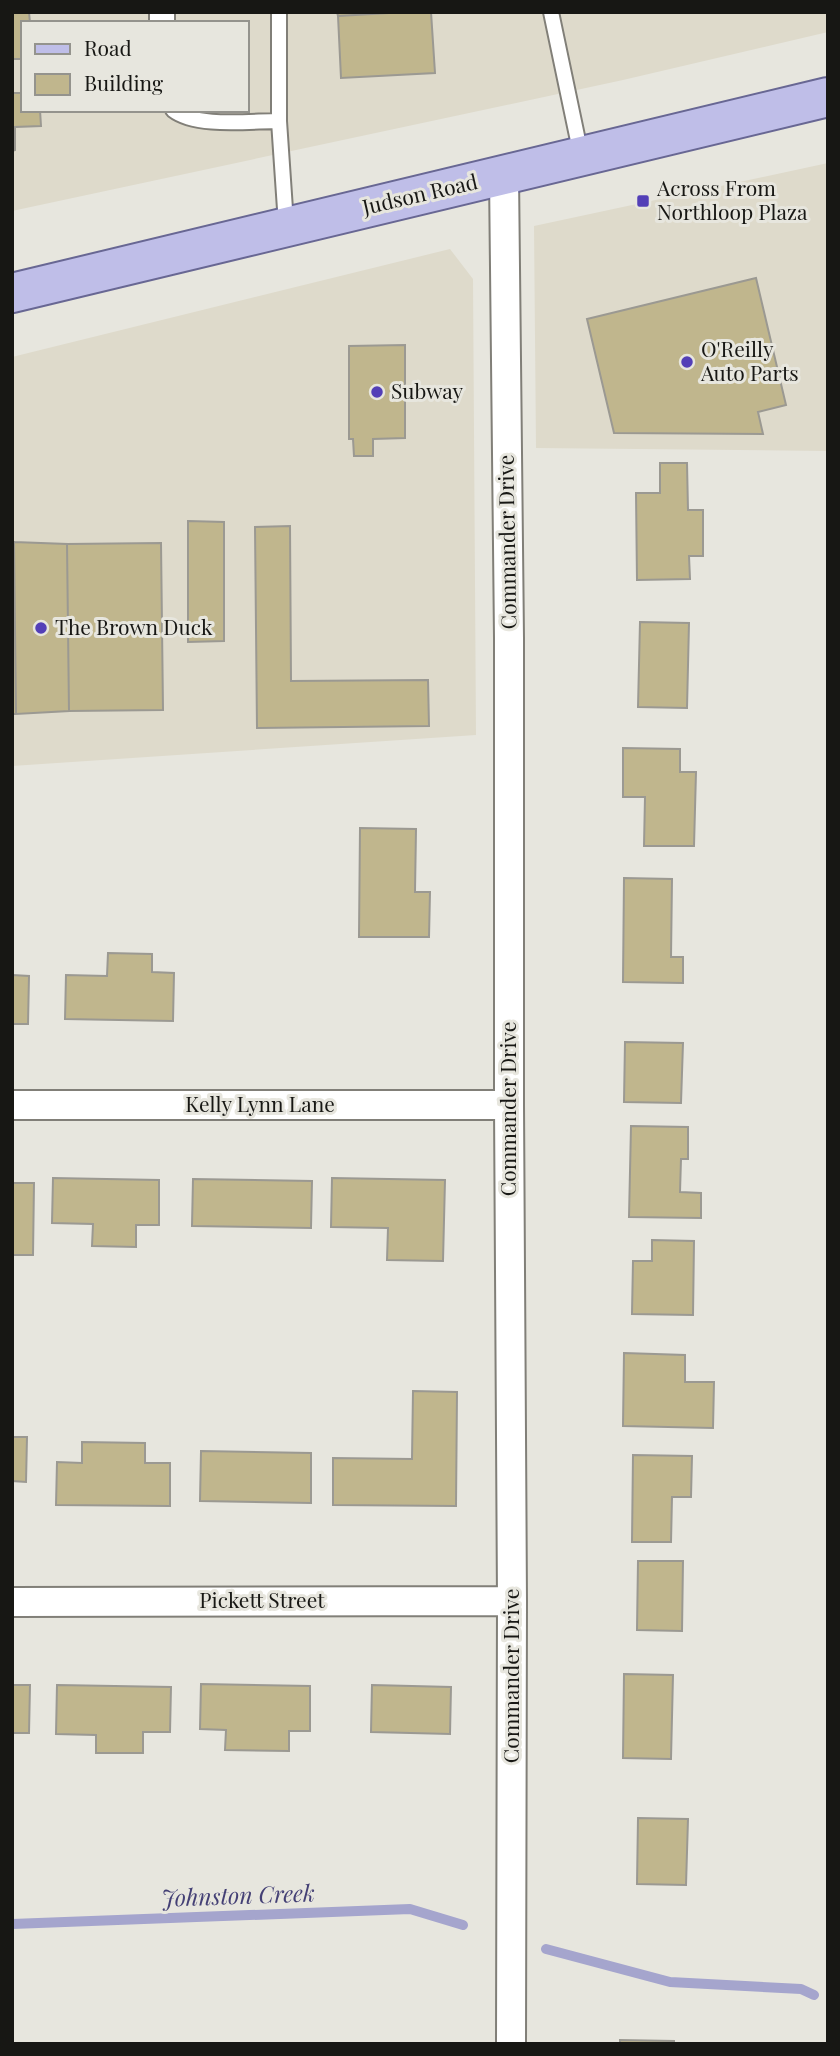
<svg xmlns="http://www.w3.org/2000/svg" width="840" height="2056" font-family="'Playfair Display',serif">
<style>
.built{fill:#dedacb;fill-rule:evenodd}
.lines{fill:none;stroke-linecap:round;stroke-linejoin:round}
.stream{stroke:#a5a5cd;stroke-width:10}
.building{fill:#c0b68d;stroke:#9b9992;stroke-width:2}
.lane-casing{stroke:#817f78;stroke-width:18}
.street-casing{stroke:#817f78;stroke-width:32}
.primary-casing{stroke:#686793;stroke-width:42}
.lane{stroke:#fff;stroke-width:14}
.street{stroke:#fff;stroke-width:28}
.primary{stroke:#bfbee8;stroke-width:38}
.poi-dot{fill:#533fb7;stroke:#e7e6de;stroke-width:2.5}
.labels{text-anchor:middle;stroke-width:6;stroke-linejoin:round;paint-order:stroke}
.poi-label{font-size:21px;fill:#171714;stroke:#e7e6de;text-anchor:start}
.street-label{font-size:21px;fill:#171714;stroke:#e7e6de}
.water-label{font-size:23px;font-style:italic;fill:#444075;stroke:#e7e6de}
</style>
<rect width="100%" height="100%" fill="#e7e6de"/>
<path class="built" d="M 12,12 L 828,12 L 828,32 L 623,80 L 12,211 ZM 23,23 L 247,23 L 247,110 L 23,110 Z
M 828,163 L 828,451 L 536,448 L 534,226 Z
M 450,249 L 473,279 L 476,735 L 12,766 L 12,357 Z"/>
<g class="lines">
<path class="stream" d="M 12,1924 L 410,1909 L 463,1925
M 546,1949 L 670,1982 L 801,1989 L 814,1995"/>
</g>
<path class="building" d="M 12,12 L 29,12 L 30,23 L 23,23 L 23,59 L 12,59 Z
M 337,12 L 406,12 L 338,16 Z
M 406,12 L 431,12 L 435,73 L 341,78 L 338,16 Z
M 12,79 L 13,93 L 23,93 L 23,110 L 40,110 L 41,126 L 15,127 L 15,150 L 12,151 Z
M 756,278 L 786,405 L 758,412 L 763,434 L 614,433 L 587,319 Z
M 405,345 L 405,438 L 373,439 L 373,456 L 354,456 L 353,439 L 349,439 L 349,346 Z
M 660,463 L 687,463 L 688,510 L 703,510 L 703,556 L 689,556 L 690,579 L 637,580 L 636,493 L 660,493 Z
M 188,521 L 224,522 L 224,641 L 188,642 Z
M 290,526 L 291,681 L 428,680 L 429,726 L 257,728 L 255,527 Z
M 12,542 L 14,542 L 16,714 L 12,714 Z
M 14,542 L 67,544 L 69,711 L 16,714 Z
M 161,543 L 163,710 L 69,711 L 67,544 Z
M 640,622 L 689,623 L 687,708 L 638,707 Z
M 623,748 L 680,749 L 680,772 L 696,772 L 694,846 L 644,846 L 645,797 L 623,797 Z
M 360,828 L 416,829 L 415,892 L 430,892 L 429,937 L 359,937 Z
M 624,878 L 672,879 L 671,957 L 683,957 L 683,983 L 623,982 Z
M 108,953 L 152,954 L 152,972 L 174,973 L 173,1021 L 65,1019 L 66,975 L 107,976 Z
M 12,975 L 29,976 L 28,1024 L 12,1024 Z
M 625,1042 L 683,1043 L 681,1103 L 624,1102 Z
M 631,1126 L 688,1127 L 688,1159 L 681,1159 L 680,1192 L 701,1193 L 701,1218 L 629,1217 Z
M 53,1178 L 159,1180 L 159,1225 L 136,1225 L 136,1247 L 92,1246 L 93,1224 L 52,1223 Z
M 332,1178 L 445,1180 L 443,1261 L 387,1260 L 388,1228 L 331,1227 Z
M 193,1179 L 312,1181 L 311,1228 L 192,1226 Z
M 12,1183 L 34,1183 L 33,1255 L 12,1255 Z
M 652,1240 L 694,1241 L 693,1315 L 632,1314 L 633,1261 L 652,1261 Z
M 624,1353 L 685,1355 L 685,1382 L 714,1382 L 713,1428 L 623,1426 Z
M 413,1391 L 457,1392 L 456,1506 L 333,1505 L 333,1458 L 412,1459 Z
M 12,1437 L 27,1437 L 26,1482 L 12,1481 Z
M 82,1442 L 145,1443 L 145,1463 L 170,1463 L 170,1506 L 56,1505 L 57,1462 L 82,1463 Z
M 201,1451 L 311,1453 L 311,1503 L 200,1501 Z
M 633,1455 L 692,1456 L 691,1497 L 672,1497 L 671,1542 L 632,1542 Z
M 638,1561 L 683,1561 L 682,1631 L 637,1630 Z
M 624,1674 L 673,1675 L 671,1759 L 623,1758 Z
M 201,1684 L 310,1686 L 310,1731 L 289,1731 L 289,1751 L 225,1750 L 226,1730 L 200,1729 Z
M 12,1685 L 30,1685 L 29,1733 L 12,1733 Z
M 57,1685 L 171,1687 L 170,1732 L 143,1732 L 143,1753 L 96,1753 L 96,1735 L 56,1734 Z
M 372,1685 L 451,1687 L 450,1734 L 371,1732 Z
M 638,1818 L 688,1819 L 686,1885 L 637,1884 Z
M 620,2040 L 674,2041 L 674,2044 L 620,2044 Z"/>
<g class="lines">
<g class="lane-casing">
<path id="lane" d="M 167,12 L 167,23
M 279,12 L 279,121 L 286,224
M 551,12 L 581,155
M 157,23 L 157,12
M 173,110 C 196,128 250,121 279,121"/>
</g>
<g class="street-casing">
<path id="street" d="M 504,175 L 509,638 L 509,1105 L 512,1601 L 511,2044
M 12,1105 L 509,1105
M 12,1602 L 512,1601"/>
</g>
<g class="primary-casing">
<path id="primary" d="M 12,293 L 828,97"/>
</g>
<use href="#lane" class="lane"/>
<use href="#street" class="street"/>
<use href="#primary" class="primary"/>
</g>
<g class="poi-dot">
<rect x="636" y="194" width="14" height="14" rx="3.5"/>
<circle cx="687" cy="362" r="7"/>
<circle cx="377" cy="392" r="7"/>
<circle cx="41" cy="628" r="7"/>
</g>
<g class="labels">
<g class="poi-label">
<text x="657" y="196">Across From<tspan x="657" dy="24">Northloop Plaza</tspan></text>
<text x="701" y="357">O'Reilly<tspan x="701" dy="24">Auto Parts</tspan></text>
<text x="391" y="399">Subway</text>
<text x="55" y="635">The Brown Duck</text>
</g>
<g class="street-label">
<text transform="translate(420 195) rotate(-13)" y="7">Judson Road</text>
<text transform="translate(508 542) rotate(-91)" y="7">Commander Drive</text>
<text x="260" y="1112">Kelly Lynn Lane</text>
<text transform="translate(509 1109) rotate(-90)" y="7">Commander Drive</text>
<text x="262" y="1608">Pickett Street</text>
<text transform="translate(512 1676) rotate(-90)" y="7">Commander Drive</text>
</g>
<g class="water-label">
<text transform="translate(238 1896) rotate(-2)" y="8">Johnston Creek</text>
</g>
</g>
<rect width="840" height="2056" fill="none" stroke="#171714" stroke-width="28"/>
<rect x="21" y="21" width="228" height="91" fill="#e7e6de" stroke="#94938d" stroke-width="2"/>
<rect x="35" y="44" width="35" height="10" fill="#bfbee8" stroke="#94938d" stroke-width="2"/>
<text x="84" y="56" font-size="21" fill="#171714">Road</text>
<rect x="35" y="74" width="35" height="21" fill="#c0b68d" stroke="#94938d" stroke-width="2"/>
<text x="84" y="91" font-size="21" fill="#171714">Building</text>
</svg>
